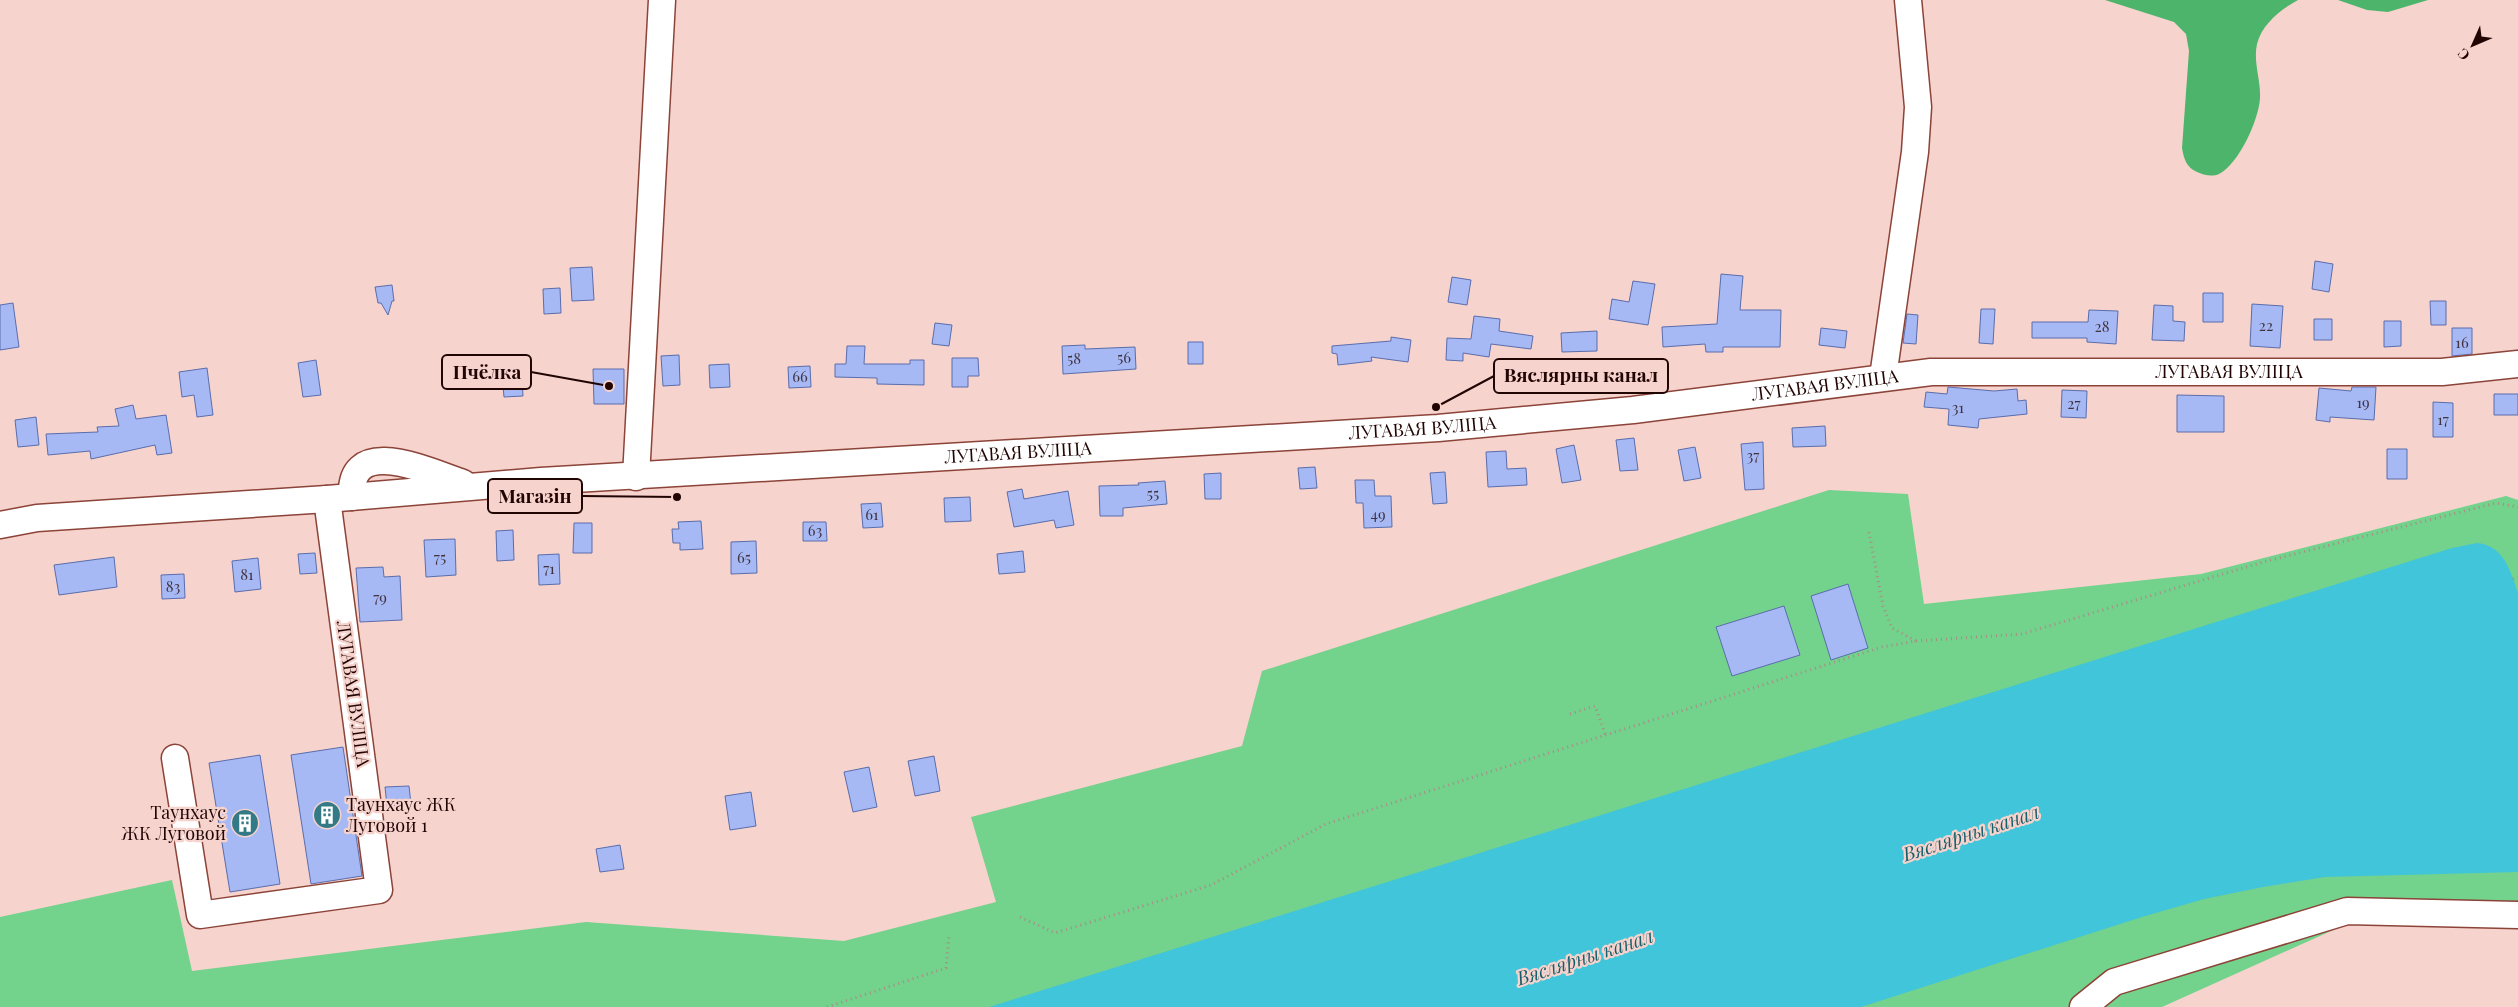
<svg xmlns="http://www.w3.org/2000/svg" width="2518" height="1007" font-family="'Playfair Display',serif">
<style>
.green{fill:#73d28c}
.forest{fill:#4cb46b}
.water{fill:#41c5db}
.building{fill:#a6b9f4;stroke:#5a6dac}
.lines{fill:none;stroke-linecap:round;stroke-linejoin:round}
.minor-casing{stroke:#8c4338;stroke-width:29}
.path{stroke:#ab8b86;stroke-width:3;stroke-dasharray:1 4;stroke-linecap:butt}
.minor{stroke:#fff;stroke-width:26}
.labels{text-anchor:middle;stroke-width:4.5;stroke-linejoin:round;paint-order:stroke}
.number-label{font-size:15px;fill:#42323f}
.street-label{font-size:18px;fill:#210503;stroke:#f6d3cd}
.poi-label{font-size:18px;fill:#210503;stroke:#f6d3cd;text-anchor:start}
.water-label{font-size:19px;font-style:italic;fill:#165e6a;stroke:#f6d3cd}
.leader{fill:none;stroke:#210503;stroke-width:2}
.callout-dot{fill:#210503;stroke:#f6d3cd;stroke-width:2}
.callout{fill:#f6d3cd;stroke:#210503;stroke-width:2}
.callout-label{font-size:19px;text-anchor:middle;font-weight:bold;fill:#210503}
</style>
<rect width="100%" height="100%" fill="#f6d3cd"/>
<path class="green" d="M 1829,490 L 1908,494 L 1924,604 L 2201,574 L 2506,496 L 2518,500 L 2518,914 L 2351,922 L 2162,1007 L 0,1007 L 0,917 L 172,880 L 192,971 L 586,922 L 844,941 L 996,902 L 971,817 L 1242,746 L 1262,671 Z"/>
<path class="forest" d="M 2105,0 L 2298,0 C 2281,9 2262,24 2257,44 C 2253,62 2261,80 2260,98 C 2259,119 2239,164 2219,174 C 2212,177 2203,175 2197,172 C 2186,167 2184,159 2182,148 L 2189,51 L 2186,34 L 2174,22 Z
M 2338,0 L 2428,0 L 2388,12 L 2367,10 Z"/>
<path class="water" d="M 2477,543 C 2504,546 2510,570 2518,593 L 2518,872 L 2325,877 L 2263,887 L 2204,899 L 2142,917 L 1861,1007 L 989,1007 L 2452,548 Z"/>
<path class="building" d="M 2315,261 L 2333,264 L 2329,292 L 2312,289 Z
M 592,267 L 594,300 L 572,301 L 570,268 Z
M 1721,274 L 1743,276 L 1740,310 L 1781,310 L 1780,347 L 1723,347 L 1723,352 L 1706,352 L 1705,344 L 1663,347 L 1662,327 L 1717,324 Z
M 1452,277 L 1471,280 L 1467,305 L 1448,302 Z
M 1633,281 L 1655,284 L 1648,325 L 1609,319 L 1612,299 L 1629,302 Z
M 392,285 L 394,301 L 392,301 L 388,315 L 381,303 L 378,303 L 375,287 Z
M 560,288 L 561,313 L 544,314 L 543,289 Z
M 2203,293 L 2223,293 L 2223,322 L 2203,322 Z
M 2430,301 L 2446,301 L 2446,325 L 2431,325 Z
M 13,303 L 19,347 L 0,350 L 0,305 Z
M 2252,304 L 2283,306 L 2280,348 L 2250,346 Z
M 2154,305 L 2173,306 L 2173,321 L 2185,322 L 2184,341 L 2152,340 Z
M 1981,309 L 1995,309 L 1993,344 L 1979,343 Z
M 2089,310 L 2118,311 L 2116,344 L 2087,342 L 2087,338 L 2032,338 L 2032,322 L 2088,322 Z
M 1907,314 L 1918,315 L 1916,344 L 1903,343 Z
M 1474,316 L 1500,319 L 1499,331 L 1533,336 L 1531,349 L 1491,344 L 1489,357 L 1463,353 L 1463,361 L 1446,360 L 1447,338 L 1471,339 Z
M 2314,319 L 2332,319 L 2332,340 L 2314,340 Z
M 2384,321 L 2401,321 L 2401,346 L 2384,347 Z
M 935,323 L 952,325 L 949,346 L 932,344 Z
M 1821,328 L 1847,331 L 1845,348 L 1819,345 Z
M 2452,328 L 2472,328 L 2472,354 L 2452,356 Z
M 1597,331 L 1597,351 L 1562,352 L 1561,333 Z
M 1391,337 L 1411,340 L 1408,362 L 1371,357 L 1372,361 L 1338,365 L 1337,354 L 1332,353 L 1332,346 L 1391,341 Z
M 1188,342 L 1203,342 L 1203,364 L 1188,364 Z
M 1085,345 L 1085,349 L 1135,347 L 1136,369 L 1063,374 L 1062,346 Z
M 847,346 L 865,346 L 864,364 L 910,364 L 910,360 L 924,360 L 924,385 L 877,384 L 877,378 L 835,377 L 835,364 L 846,364 Z
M 679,355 L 680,385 L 663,386 L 661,356 Z
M 952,358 L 978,358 L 979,376 L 968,376 L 968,387 L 952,387 Z
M 316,360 L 321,395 L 303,397 L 298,363 Z
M 521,363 L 523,396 L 504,397 L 501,364 Z
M 729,364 L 730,387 L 710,388 L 709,365 Z
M 810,366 L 811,387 L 789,388 L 788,367 Z
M 207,368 L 213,415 L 197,417 L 194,395 L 182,397 L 179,372 Z
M 593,369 L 624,369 L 624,404 L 594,404 Z
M 1948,387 L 1994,391 L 2017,389 L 2018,401 L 2026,400 L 2027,414 L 1979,419 L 1978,428 L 1948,425 L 1949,409 L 1924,407 L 1926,392 L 1947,394 Z
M 2352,387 L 2376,387 L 2374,420 L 2330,417 L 2330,422 L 2316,420 L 2319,388 L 2351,391 Z
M 2062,390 L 2087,391 L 2086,418 L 2061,417 Z
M 2494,394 L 2518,394 L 2518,415 L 2494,415 Z
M 2177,395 L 2224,396 L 2224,432 L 2177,432 Z
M 2433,402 L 2453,403 L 2453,437 L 2433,437 Z
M 133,405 L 136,419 L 166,415 L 172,453 L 157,455 L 155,445 L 91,459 L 90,451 L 48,455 L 46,434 L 98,432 L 97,427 L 119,426 L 115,409 Z
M 36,417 L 39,445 L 18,447 L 15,420 Z
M 1825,426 L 1826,446 L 1793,447 L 1792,428 Z
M 1634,438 L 1638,470 L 1620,471 L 1616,440 Z
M 1763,442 L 1764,489 L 1745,490 L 1741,444 Z
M 1574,445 L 1581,480 L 1562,483 L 1556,449 Z
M 1695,447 L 1701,478 L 1684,481 L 1678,450 Z
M 2387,449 L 2407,449 L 2407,479 L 2387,479 Z
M 1506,451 L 1507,469 L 1526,468 L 1527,485 L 1488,487 L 1486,452 Z
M 1315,467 L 1317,488 L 1300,489 L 1298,468 Z
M 1445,472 L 1447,503 L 1433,504 L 1430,473 Z
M 1221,473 L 1221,499 L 1205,499 L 1204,474 Z
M 1355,480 L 1374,480 L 1375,496 L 1391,496 L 1392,527 L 1364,528 L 1363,503 L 1356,503 Z
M 1165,481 L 1167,504 L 1123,508 L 1123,516 L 1100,516 L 1099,486 L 1139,485 L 1138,483 Z
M 1022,489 L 1024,499 L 1068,491 L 1074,525 L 1056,528 L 1054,520 L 1014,527 L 1007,492 Z
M 970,497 L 971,521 L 945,522 L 944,498 Z
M 881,503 L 883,527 L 863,528 L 861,504 Z
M 701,521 L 703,549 L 680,550 L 680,543 L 673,543 L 672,529 L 679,529 L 678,522 Z
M 803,522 L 826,522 L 827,541 L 803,541 Z
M 574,523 L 592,523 L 592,553 L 573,553 Z
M 513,530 L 514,560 L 497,561 L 496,531 Z
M 455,539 L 456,575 L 426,577 L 424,540 Z
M 756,541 L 757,573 L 731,574 L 731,542 Z
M 1023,551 L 1025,572 L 999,574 L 997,554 Z
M 315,553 L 317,573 L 300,574 L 298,554 Z
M 559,554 L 560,584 L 539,585 L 538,555 Z
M 114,557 L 117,587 L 59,595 L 54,565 Z
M 258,558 L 261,589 L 235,592 L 232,561 Z
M 383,567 L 384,577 L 400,576 L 402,620 L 360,622 L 356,568 Z
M 184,574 L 185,598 L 162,599 L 161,575 Z
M 1848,584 L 1868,648 L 1831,660 L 1811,596 Z
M 1784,606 L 1800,655 L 1732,676 L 1716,627 Z
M 343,747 L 362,876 L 311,884 L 291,755 Z
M 260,755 L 280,884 L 230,892 L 209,763 Z
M 934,756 L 940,791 L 915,796 L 908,761 Z
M 869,767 L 877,807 L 853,812 L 844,772 Z
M 409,786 L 411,804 L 387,806 L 385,787 Z
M 751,792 L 756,826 L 730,830 L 725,796 Z
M 620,845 L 624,869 L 600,872 L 596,849 Z"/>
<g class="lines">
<g class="minor-casing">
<g id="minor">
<path d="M 1883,377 L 1915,152 L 1918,107 L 1908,0"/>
<path d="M 636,477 L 662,0"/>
<path d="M 352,497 C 348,432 432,473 463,483"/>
<path id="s1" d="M 0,525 L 37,518 L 327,499 L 541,481 L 1438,428 L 1633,410 L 1931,372 L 2442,372 L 2518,364"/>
<path d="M 175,758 L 200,915 L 379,890 L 327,499"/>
<path d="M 2083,1007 L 2114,982 L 2347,911 L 2518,915"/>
</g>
</g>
<path class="path" d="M 1869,532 L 1883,606 L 1892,628 L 1916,641
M 2513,579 L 2518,577
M 1570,714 L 1595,706 L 1605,734
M 1020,917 L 1055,933 L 1211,885 L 1326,824 L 1882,647 L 1916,641 L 2022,634 L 2263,562 L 2496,503 L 2518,507
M 827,1007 L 946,968 L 949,934"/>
<use href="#minor" class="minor"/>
</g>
<defs>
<g id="building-disc" transform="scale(1.4375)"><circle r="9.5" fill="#347a86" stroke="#f6d3cd"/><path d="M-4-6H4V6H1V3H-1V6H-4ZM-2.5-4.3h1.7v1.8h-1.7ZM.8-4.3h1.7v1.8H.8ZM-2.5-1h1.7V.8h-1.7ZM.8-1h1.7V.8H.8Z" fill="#fff"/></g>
</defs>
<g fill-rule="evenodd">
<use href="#building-disc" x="327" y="815"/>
<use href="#building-disc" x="245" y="823"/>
</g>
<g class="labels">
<g class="number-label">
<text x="2266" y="331">22</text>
<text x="2102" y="332">28</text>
<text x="2462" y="348">16</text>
<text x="1124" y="363">56</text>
<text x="1074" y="364">58</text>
<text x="800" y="382">66</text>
<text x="2363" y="408">19</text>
<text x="2074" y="409">27</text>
<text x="1958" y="413">31</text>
<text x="2443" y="425">17</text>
<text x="1753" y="461">37</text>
<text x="1153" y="499">55</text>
<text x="872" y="520">61</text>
<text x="1378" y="520">49</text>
<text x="815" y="536">63</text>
<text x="440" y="563">75</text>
<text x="744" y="563">65</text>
<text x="549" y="574">71</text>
<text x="247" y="580">81</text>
<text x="173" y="592">83</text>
<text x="380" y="603">79</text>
</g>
<g class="street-label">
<text dy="6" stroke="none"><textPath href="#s1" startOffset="2236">ЛУГАВАЯ ВУЛІЦА</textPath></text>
<text dy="6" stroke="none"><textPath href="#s1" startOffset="1831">ЛУГАВАЯ ВУЛІЦА</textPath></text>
<text dy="6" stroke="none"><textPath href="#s1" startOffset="1426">ЛУГАВАЯ ВУЛІЦА</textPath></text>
<text dy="6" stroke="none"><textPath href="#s1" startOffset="1021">ЛУГАВАЯ ВУЛІЦА</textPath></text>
<text transform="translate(353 694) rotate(82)" y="6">ЛУГАВАЯ ВУЛІЦА</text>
</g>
<g class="poi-label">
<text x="346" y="811">Таунхаус ЖК<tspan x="346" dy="21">Луговой 1</tspan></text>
<text x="226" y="819" text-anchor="end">Таунхаус<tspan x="226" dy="21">ЖК Луговой</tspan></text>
</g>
<g class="water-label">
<text transform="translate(1971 833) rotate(-18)" y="7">Вяслярны канал</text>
<text transform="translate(1585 957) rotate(-18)" y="7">Вяслярны канал</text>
</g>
</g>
<path class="leader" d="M609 386L531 372M1436 407L1494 376M677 497L582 496"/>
<g class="callout-dot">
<circle cx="609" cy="386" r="5"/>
<circle cx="1436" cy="407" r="5"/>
<circle cx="677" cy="497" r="5"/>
</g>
<g class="callout">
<rect x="442" y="355" width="89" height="34" rx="5"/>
<rect x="1494" y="359" width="174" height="34" rx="5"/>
<rect x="488" y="479" width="94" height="34" rx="5"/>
</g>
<g class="callout-label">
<text x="487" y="379">Пчёлка</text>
<text x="1581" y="382">Вяслярны канал</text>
<text x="535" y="503">Магазін</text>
</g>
<g transform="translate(2473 45) rotate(225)" stroke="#f6d3cd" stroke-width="4" paint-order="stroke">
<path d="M0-4L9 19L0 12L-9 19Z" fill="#210503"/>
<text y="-8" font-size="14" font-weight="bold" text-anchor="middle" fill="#210503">С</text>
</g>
</svg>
